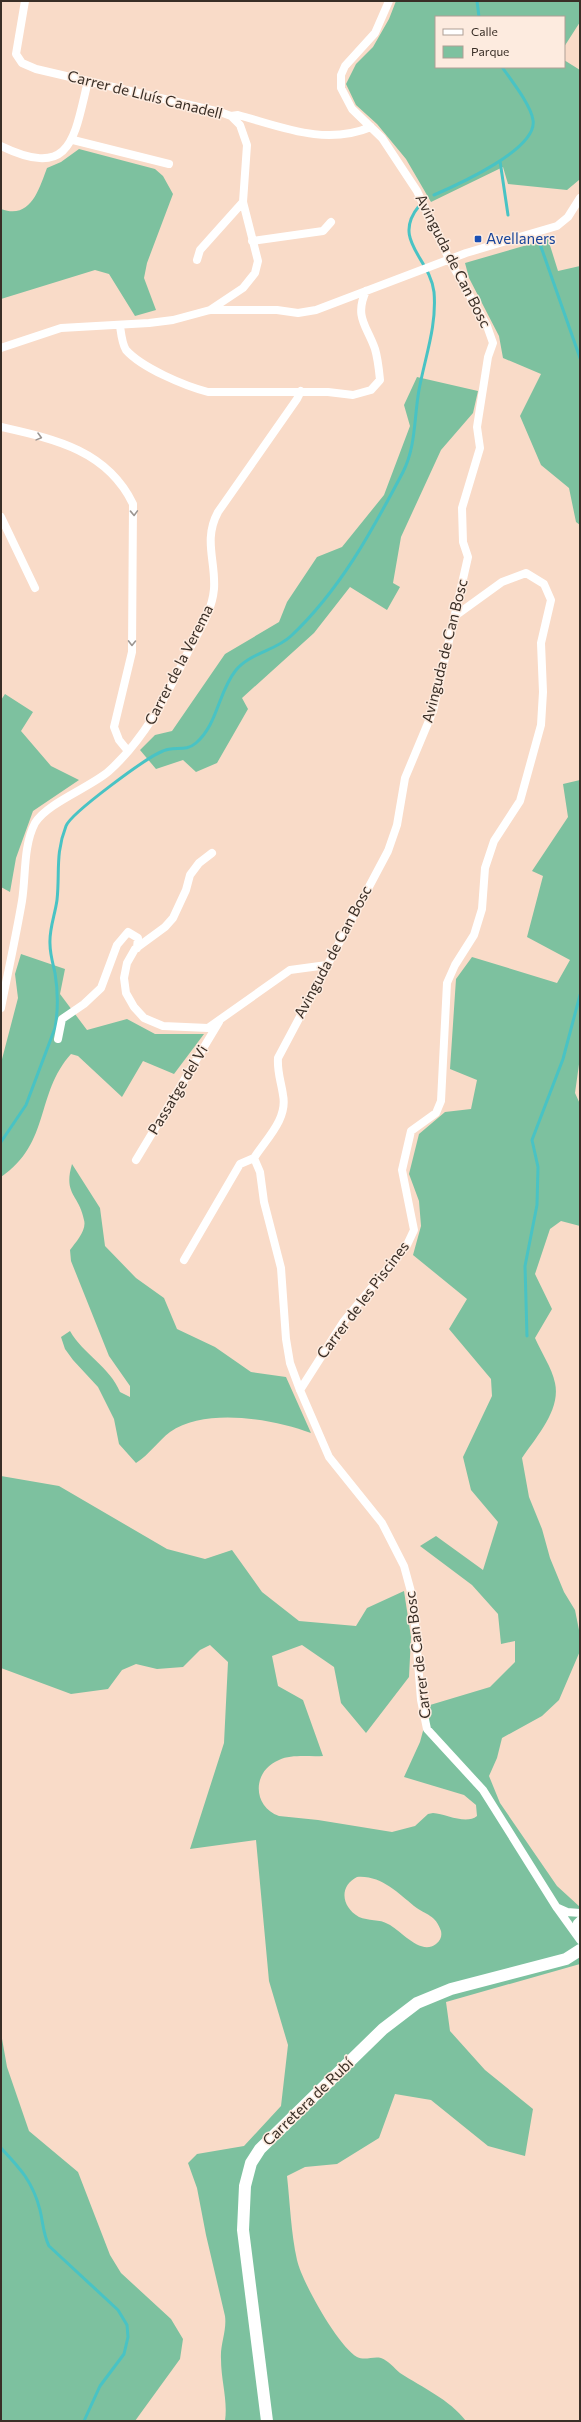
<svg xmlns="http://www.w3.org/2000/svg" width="581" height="2422" font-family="Commissioner,sans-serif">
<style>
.green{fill:#7dc19f;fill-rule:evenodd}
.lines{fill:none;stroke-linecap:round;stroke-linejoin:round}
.stream{stroke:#49c3c4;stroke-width:3}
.street{stroke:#fff;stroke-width:8}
.secondary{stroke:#fff;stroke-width:12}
.oneway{stroke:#9c9692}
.transit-dot{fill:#1a4fb4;stroke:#fdebdf;stroke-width:1.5}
.labels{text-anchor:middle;stroke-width:3;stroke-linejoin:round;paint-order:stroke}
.street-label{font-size:15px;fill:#392e26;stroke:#fdebdf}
.transit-label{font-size:15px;fill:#164399;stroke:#fdebdf;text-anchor:start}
</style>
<rect width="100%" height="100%" fill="#f9dbc8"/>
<path class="green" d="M 396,1 L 580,1 L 580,22 L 564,47 L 564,17 L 436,17 L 436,67 L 564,67 L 564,60 L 580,70 L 579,180 L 567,190 L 508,184 L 503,167 L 431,202 L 406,159 L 377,124 L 356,105 L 346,84 L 356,64 L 373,47 L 389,19 Z
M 79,149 L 155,169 L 163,176 L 173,194 L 147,263 L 144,278 L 156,310 L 135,316 L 109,274 L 95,270 L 1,299 L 1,209 C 31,220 39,189 47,168 L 61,162 Z
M 548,239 L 558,271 L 580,266 L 580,525 L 576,522 L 569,488 L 541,465 L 520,416 L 541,374 L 503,358 L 499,336 L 469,278 L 465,263 Z
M 417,377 L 478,391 L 473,413 L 441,450 L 401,537 L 393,583 L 400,587 L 387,610 L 350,587 L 314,633 L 242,698 L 248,709 L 217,763 L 196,772 L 183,760 L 156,769 L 140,750 L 155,735 L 172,731 L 225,654 L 279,622 L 287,602 L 317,557 L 342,547 L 384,495 L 410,426 L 404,405 Z
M 5,694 L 33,712 L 21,731 L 51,766 L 79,780 L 33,811 L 16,858 L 10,892 L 1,887 L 1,700 Z
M 580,780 L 580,1057 L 575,1093 L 580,1104 L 580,1226 L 561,1221 L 550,1229 L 535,1274 L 552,1309 L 535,1338 C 541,1352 552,1368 555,1383 C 561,1410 536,1437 522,1458 L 529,1497 L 542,1529 L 550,1558 L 564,1592 L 575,1610 L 580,1635 L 580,1651 L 559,1700 L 542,1716 L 502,1738 L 497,1758 L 489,1776 L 500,1803 L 557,1886 L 580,1907 L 580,1964 L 446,2002 L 450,2031 L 485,2070 L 533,2109 L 525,2156 L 488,2146 L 431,2100 L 395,2094 L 379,2138 L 337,2164 L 305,2167 L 287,2176 C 290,2203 291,2233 297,2260 C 302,2282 338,2346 357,2357 C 365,2361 373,2356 381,2358 C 389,2361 394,2368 400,2373 C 423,2388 449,2399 466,2421 L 225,2421 C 228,2400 221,2381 221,2359 C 220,2344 227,2331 225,2316 L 206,2235 L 197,2188 L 188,2163 L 197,2154 L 244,2146 L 281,2106 L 288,2045 L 269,1981 L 256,1840 L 190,1849 L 224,1743 L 228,1662 L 210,1645 L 200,1650 L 183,1667 L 157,1669 L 136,1664 L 122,1670 L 108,1689 L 71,1694 L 1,1668 L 1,1476 L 59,1486 L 167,1549 L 205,1559 L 232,1550 L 262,1592 L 299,1621 L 356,1626 L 367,1608 L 404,1591 L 411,1637 L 409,1677 L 366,1733 L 341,1703 L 334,1667 L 302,1645 L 272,1656 L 278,1686 L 303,1700 L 323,1756 C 309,1757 292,1754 279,1760 C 252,1771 252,1806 279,1816 L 318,1820 L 392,1832 L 415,1826 L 428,1814 L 433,1813 C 446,1814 466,1825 477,1816 L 476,1805 L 464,1795 L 404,1777 L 420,1742 L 430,1705 L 490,1687 L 515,1662 L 515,1641 L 501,1644 L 498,1614 L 472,1585 L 420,1546 L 436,1536 L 483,1570 L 498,1522 L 471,1490 L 463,1457 L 492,1396 L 491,1379 L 449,1329 L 467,1299 L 413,1255 L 421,1226 L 419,1201 L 409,1174 L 419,1134 L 445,1112 L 471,1109 L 477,1080 L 450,1069 L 456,979 L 472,957 L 557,983 L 570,960 L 527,937 L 543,876 L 532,871 L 568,817 L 563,784 ZM 357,1877 C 381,1875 398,1893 414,1906 C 427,1916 435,1914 441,1931 C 442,1936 441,1940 436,1944 C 420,1956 401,1930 388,1924 C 380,1919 368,1921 359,1917 C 341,1907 339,1886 357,1877 Z
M 21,954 L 65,969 L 60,994 L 87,1030 L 127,1019 L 155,1034 L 204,1034 L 174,1074 L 143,1061 L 122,1097 L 78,1056 L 71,1054 C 35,1094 51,1143 1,1177 L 1,1063 L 18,998 L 15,974 Z
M 72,1164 L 100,1208 L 105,1246 L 136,1278 L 164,1298 L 177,1329 L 215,1347 L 251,1372 L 286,1377 L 311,1433 C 273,1419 206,1407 170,1432 C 158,1441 150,1454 136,1463 L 119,1444 L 114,1419 L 98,1387 L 73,1360 L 65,1349 L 61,1337 L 70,1331 C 83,1354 110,1367 120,1392 L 130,1397 L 130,1386 L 109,1356 L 71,1261 L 70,1250 C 76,1242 87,1230 84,1220 C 79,1194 63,1195 72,1164 Z
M 1,2033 L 7,2067 L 29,2131 L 78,2172 L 110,2255 L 121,2273 L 171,2319 L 183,2339 L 180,2359 L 135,2421 L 1,2421 Z"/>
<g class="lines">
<path class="stream" d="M 477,1 L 479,17
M 500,161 L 508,215
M 434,195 C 457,185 538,149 533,120 C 531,105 511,80 502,67
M 540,244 L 580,358
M 1,1142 L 26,1105 L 55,1028 C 58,1011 58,991 55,973 C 53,964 50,954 50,944 C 49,929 55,915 57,900 C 60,873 55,854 66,826 C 71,813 147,757 163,751 C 174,746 186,752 196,743 C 218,724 218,692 236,670 C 250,653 275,651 291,636 C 340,590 372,531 403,472 C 416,447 414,417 419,390 C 425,357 437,326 434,292 C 430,258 391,240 419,206
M 527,1336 L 525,1266 L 537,1205 L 538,1167 L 532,1140 L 563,1059 L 580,995
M 1,2148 C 20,2168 33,2182 40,2210 C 43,2222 43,2234 49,2246 L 118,2310 L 127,2325 L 128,2337 L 124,2354 L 100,2386 L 84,2421"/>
<path class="street" d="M 25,1 L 16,54 L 22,63 L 36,69 L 220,112 L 231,116 L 240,125 L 247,145 L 243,202 L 258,261 L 255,273 L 243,288 L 210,310
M 389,1 L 375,33 L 345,66 L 341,75 L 341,88 L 352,109 L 382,138 L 417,191 L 449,259 L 487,326 L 493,343 L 488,357 L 477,427 L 480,448 L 462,508 L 463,542 L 468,557 L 433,711 L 405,778 L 397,825 L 388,851 L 278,1058 C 277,1072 281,1081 283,1095 C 288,1119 266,1139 254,1158 L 260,1172 L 264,1202 L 281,1268 L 286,1339 L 290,1363 L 300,1390 L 329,1457 L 382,1523 L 404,1566 L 413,1599 L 421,1700 L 427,1729 L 483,1790 L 557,1908 L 580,1940
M 231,116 L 238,115 C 282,127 325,146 371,127
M 73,140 L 169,164
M 1,146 C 72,180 74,138 88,81
M 252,241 L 323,231 L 331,222
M 197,260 L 200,250 L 243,202
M 120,326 C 121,333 122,344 126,350 C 142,368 185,386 208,392 L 328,392 L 353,395 L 371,390 L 380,380 C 379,370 378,359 375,349 C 367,326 354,317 366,291
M 1,348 L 61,328 L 149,323 L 173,320 L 210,310 L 277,310 L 298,313 L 316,310 L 466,253 L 557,226 L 568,217 L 580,198
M 1,427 C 54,439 107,450 133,504 L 132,652 L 114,727 L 119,740 L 128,751
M 1,517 L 35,588
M 212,853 L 199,863 L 190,875 L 186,890 L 173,918 L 165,927 L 135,949 L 127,963 L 124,978 L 126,993 L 134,1007 L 144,1018 L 163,1026 L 208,1028 L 290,970 L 327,965
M 1,1008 C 8,972 16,936 22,901 C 26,876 23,846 35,823 C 47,803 91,787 109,771 C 147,737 168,692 190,648 C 200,629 212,611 214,589 C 216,561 203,540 218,512 L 297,399 L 301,391
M 58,1039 L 62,1019 L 84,1004 L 101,988 L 117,945 L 128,932 L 138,938 L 137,948
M 136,1160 L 219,1022
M 184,1260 L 240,1164 L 254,1158
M 300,1390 L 344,1321 L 407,1245 L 414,1230 L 402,1170 L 411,1131 L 436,1113 L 441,1101 L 447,983 L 455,965 L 474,935 L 482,909 L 485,868 L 494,841 L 520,801 L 541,725 L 543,692 L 541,643 L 551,600 L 544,584 L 526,573 L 502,582 L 455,616
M 558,1908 L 567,1912 L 580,1913
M 580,1920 L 577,1923 L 580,1931"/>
<path class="secondary" d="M 267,2421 L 243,2230 L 245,2186 L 251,2163 L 260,2149 L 383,2029 L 417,2003 L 451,1989 L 566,1959 L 580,1950"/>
</g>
<defs><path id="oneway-chevron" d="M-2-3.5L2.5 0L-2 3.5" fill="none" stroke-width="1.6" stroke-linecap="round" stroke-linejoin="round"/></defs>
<g class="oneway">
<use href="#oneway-chevron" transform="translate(39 437) rotate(15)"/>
<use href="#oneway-chevron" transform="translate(134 513) rotate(88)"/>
<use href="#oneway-chevron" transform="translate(132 643) rotate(91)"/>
</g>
<rect class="transit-dot" x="474" y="235" width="8" height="8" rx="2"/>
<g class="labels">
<g class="street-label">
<text transform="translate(145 95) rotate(14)" y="5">Carrer de Lluís Canadell</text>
<text transform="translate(453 261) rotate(63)" y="5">Avinguda de Can Bosc</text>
<text transform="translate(445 651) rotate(-76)" y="5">Avinguda de Can Bosc</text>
<text transform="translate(179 665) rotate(-63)" y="5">Carrer de la Verema</text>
<text transform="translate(333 952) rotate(-62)" y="5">Avinguda de Can Bosc</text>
<text transform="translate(178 1090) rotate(-59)" y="5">Passatge del Vi</text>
<text transform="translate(363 1300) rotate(-53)" y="5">Carrer de les Piscines</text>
<text transform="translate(418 1655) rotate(-97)" y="5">Carrer de Can Bosc</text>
<text transform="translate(308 2102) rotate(-44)" y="5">Carretera de Rubí</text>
</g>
<g class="transit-label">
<text x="486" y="244">Avellaners</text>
</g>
</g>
<rect width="581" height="2422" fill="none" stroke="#392e26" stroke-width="4"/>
<rect x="435" y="16" width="130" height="52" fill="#fdebdf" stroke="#af9f95"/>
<rect x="443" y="29" width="20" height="6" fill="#ffffff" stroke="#af9f95"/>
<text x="471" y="36" font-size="12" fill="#392e26">Calle</text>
<rect x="443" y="46" width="20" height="12" fill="#7dc19f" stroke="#af9f95"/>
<text x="471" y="56" font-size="12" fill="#392e26">Parque</text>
</svg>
